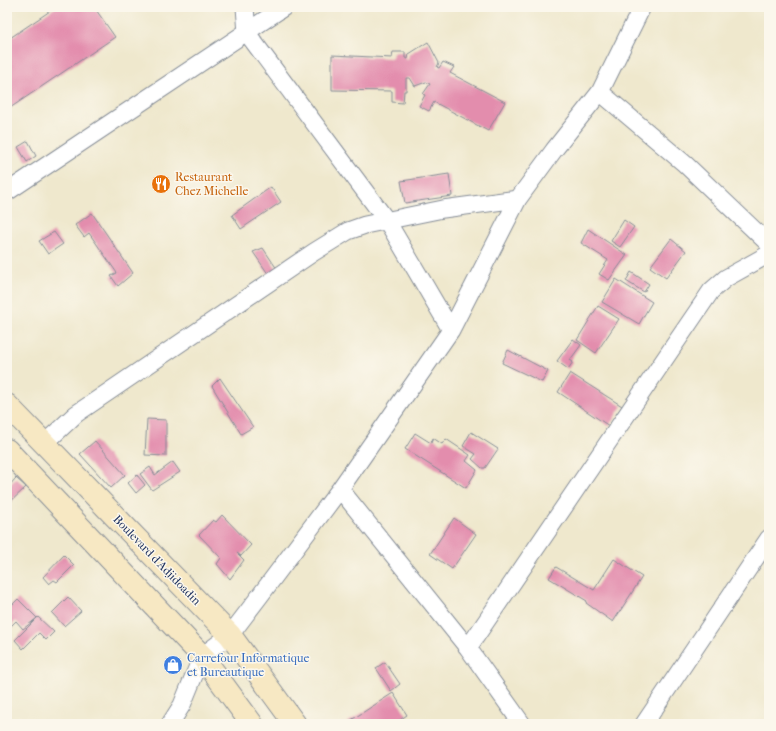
<svg xmlns="http://www.w3.org/2000/svg" width="776" height="731" font-family="'IM FELL French Canon',serif">
<style>
.building{fill:#e38dad}
.lines{fill:none;stroke-linecap:round;stroke-linejoin:round}
.minor-casing{stroke:#858c96;stroke-width:19}
.secondary-casing{stroke:#858c96;stroke-width:24}
.minor{stroke:#fff;stroke-width:17}
.secondary{stroke:#f7e8c3;stroke-width:22}
.labels{text-anchor:middle;stroke-width:3;stroke-linejoin:round;paint-order:stroke}
.food-label{font-size:12px;fill:#c56008;stroke:#fbf7ec;text-anchor:start}
.street-label{font-size:12px;fill:#1b2f5e;stroke:#fbf7ec}
.shop-label{font-size:12px;fill:#366cbe;stroke:#fbf7ec;text-anchor:start}
</style>
<rect width="100%" height="100%" fill="#fbf7ec"/>
<filter id="ink" filterUnits="userSpaceOnUse"><feTurbulence type="fractalNoise" baseFrequency=".025" numOctaves="2"/><feDisplacementMap in="SourceGraphic" scale="8" xChannelSelector="R" yChannelSelector="G"/><feConvolveMatrix kernelMatrix="1 2 1 2 8 2 1 2 1" color-interpolation-filters="sRGB"/></filter>
<filter id="wash" filterUnits="userSpaceOnUse"><feTurbulence type="fractalNoise" baseFrequency=".012" numOctaves="4" result="noise"/><feDisplacementMap in="SourceGraphic" scale="16" xChannelSelector="R" yChannelSelector="G"/><feGaussianBlur stdDeviation="0.9" result="paint"/><feColorMatrix in="noise" values="0 0 0 0 0 0 0 0 0 0 0 0 0 0 0 0 0 1.4 0 .05"/><feComposite in="paint" operator="in"/></filter>
<g filter="url(#wash)">
<rect width="100%" height="100%" fill="#efe8cd"/>
<g id="blocks">
<path class="building" d="M 56,7 L 94,7 L 115,37 L 7,110 L 7,40 Z
M 428,42 L 439,63 L 437,67 L 439,68 L 443,62 L 454,67 L 450,73 L 505,102 L 488,131 L 434,102 L 429,111 L 419,106 L 425,95 L 423,94 L 430,84 L 426,82 L 415,86 L 410,78 L 406,78 L 406,91 L 404,91 L 403,103 L 392,102 L 392,91 L 332,90 L 332,55 L 392,58 L 393,52 L 405,52 L 405,58 L 408,59 L 409,54 Z
M 28,141 L 36,156 L 27,162 L 18,147 Z
M 449,174 L 452,196 L 405,203 L 401,181 Z
M 271,187 L 281,202 L 241,229 L 232,215 Z
M 92,213 L 133,273 L 118,286 L 111,276 L 117,273 L 89,233 L 84,237 L 75,225 Z
M 624,220 L 634,227 L 620,247 L 611,241 Z
M 588,229 L 627,255 L 609,280 L 599,274 L 608,260 L 581,243 Z
M 54,232 L 63,244 L 48,254 L 39,241 Z
M 671,239 L 686,251 L 666,278 L 650,267 Z
M 263,248 L 279,272 L 271,278 L 253,252 Z
M 631,272 L 649,284 L 644,292 L 626,281 Z
M 616,279 L 652,302 L 639,324 L 602,302 Z
M 598,306 L 619,319 L 596,353 L 577,340 Z
M 573,339 L 581,345 L 570,360 L 573,362 L 568,369 L 557,361 Z
M 508,350 L 548,371 L 542,382 L 502,363 Z
M 570,373 L 622,406 L 609,426 L 558,392 Z
M 220,378 L 253,427 L 241,434 L 212,386 Z
M 147,419 L 166,420 L 166,456 L 145,455 Z
M 471,432 L 498,449 L 485,468 L 482,468 L 472,459 L 476,454 L 463,446 Z
M 415,433 L 431,443 L 433,438 L 442,444 L 446,439 L 470,455 L 466,461 L 477,470 L 466,488 L 405,449 Z
M 95,441 L 125,475 L 111,488 L 80,454 Z
M 173,462 L 180,472 L 152,490 L 140,474 L 150,467 L 155,475 Z
M 137,475 L 145,485 L 136,493 L 128,483 Z
M 16,478 L 26,487 L 7,505 L 7,488 Z
M 222,515 L 251,545 L 241,556 L 237,553 L 244,560 L 230,579 L 217,564 L 221,558 L 199,535 L 213,520 L 216,522 Z
M 454,518 L 476,534 L 452,569 L 430,554 Z
M 64,555 L 74,565 L 57,582 L 54,580 L 49,584 L 43,577 Z
M 614,559 L 642,577 L 613,622 L 586,603 L 587,601 L 549,578 L 556,567 L 594,590 Z
M 68,597 L 81,611 L 64,626 L 52,613 Z
M 18,599 L 37,618 L 23,629 L 16,621 L 7,630 L 7,610 Z
M 38,617 L 54,632 L 46,640 L 39,633 L 23,649 L 15,640 Z
M 385,662 L 400,684 L 391,691 L 376,668 Z
M 393,693 L 407,715 L 394,724 L 345,724 Z"/>
</g>
</g>
<g filter="url(#ink)">
<use href="#blocks" fill-opacity="0" stroke="#858c96" stroke-width="1"/>
<g class="lines">
<g class="minor-casing">
<path id="minor" d="M 245,7 L 247,33 L 387,221 L 451,330
M 600,92 L 685,164 L 769,244
M 7,192 L 284,7
M 44,444 L 76,414 L 314,252 L 348,231 L 365,225 L 443,209 L 518,199
M 340,489 L 468,648 L 522,724
M 468,648 L 711,291 L 726,278 L 769,254
M 170,724 L 182,705 L 202,656 L 230,635 L 259,597 L 340,489 L 451,330 L 518,199 L 554,150 L 600,92 L 642,7
M 644,724 L 769,538"/>
</g>
<g class="secondary-casing">
<path id="secondary" d="M 7,405 L 230,635 L 295,724
M 7,450 L 202,656 L 252,724"/>
</g>
<use href="#minor" class="minor"/>
<use href="#secondary" class="secondary"/>
</g>
</g>
<defs>
<g id="restaurant-disc" transform="scale(1)"><circle r="9.5" fill="#e8710a" stroke="#fbf7ec"/><path d="M-5-6h1v4h1v-4h1v4h1v-4h1v5L-1.5 .5V6h-2V.5L-5-1ZM5-6V6H3V1.5H1.5Q1.5-4 5-6Z" fill="#fff"/></g>
<g id="shop-disc" transform="scale(1)"><circle r="9.5" fill="#3f7fe0" stroke="#fbf7ec"/><path d="M-5-2.5h2.3a2.7 3.5 0 0 1 5.4 0H5L5.5 6h-11ZM-1.5-2.5h3a1.5 2.3 0 0 0-3 0Z" fill="#fff"/></g>
</defs>
<g fill-rule="evenodd">
<use href="#restaurant-disc" x="161" y="184"/>
<use href="#shop-disc" x="173" y="665"/>
</g>
<g class="labels">
<g class="food-label">
<text x="175" y="181">Restaurant<tspan x="175" dy="14">Chez Michelle</tspan></text>
</g>
<g class="street-label">
<text transform="translate(157 560) rotate(46)" y="4">Boulevard d'Adjidoadin</text>
</g>
<g class="shop-label">
<text x="187" y="662">Carrefour Informatique<tspan x="187" dy="14">et Bureautique</tspan></text>
</g>
</g>
<rect width="776" height="731" fill="none" stroke="#fbf7ec" stroke-width="24"/>
</svg>
